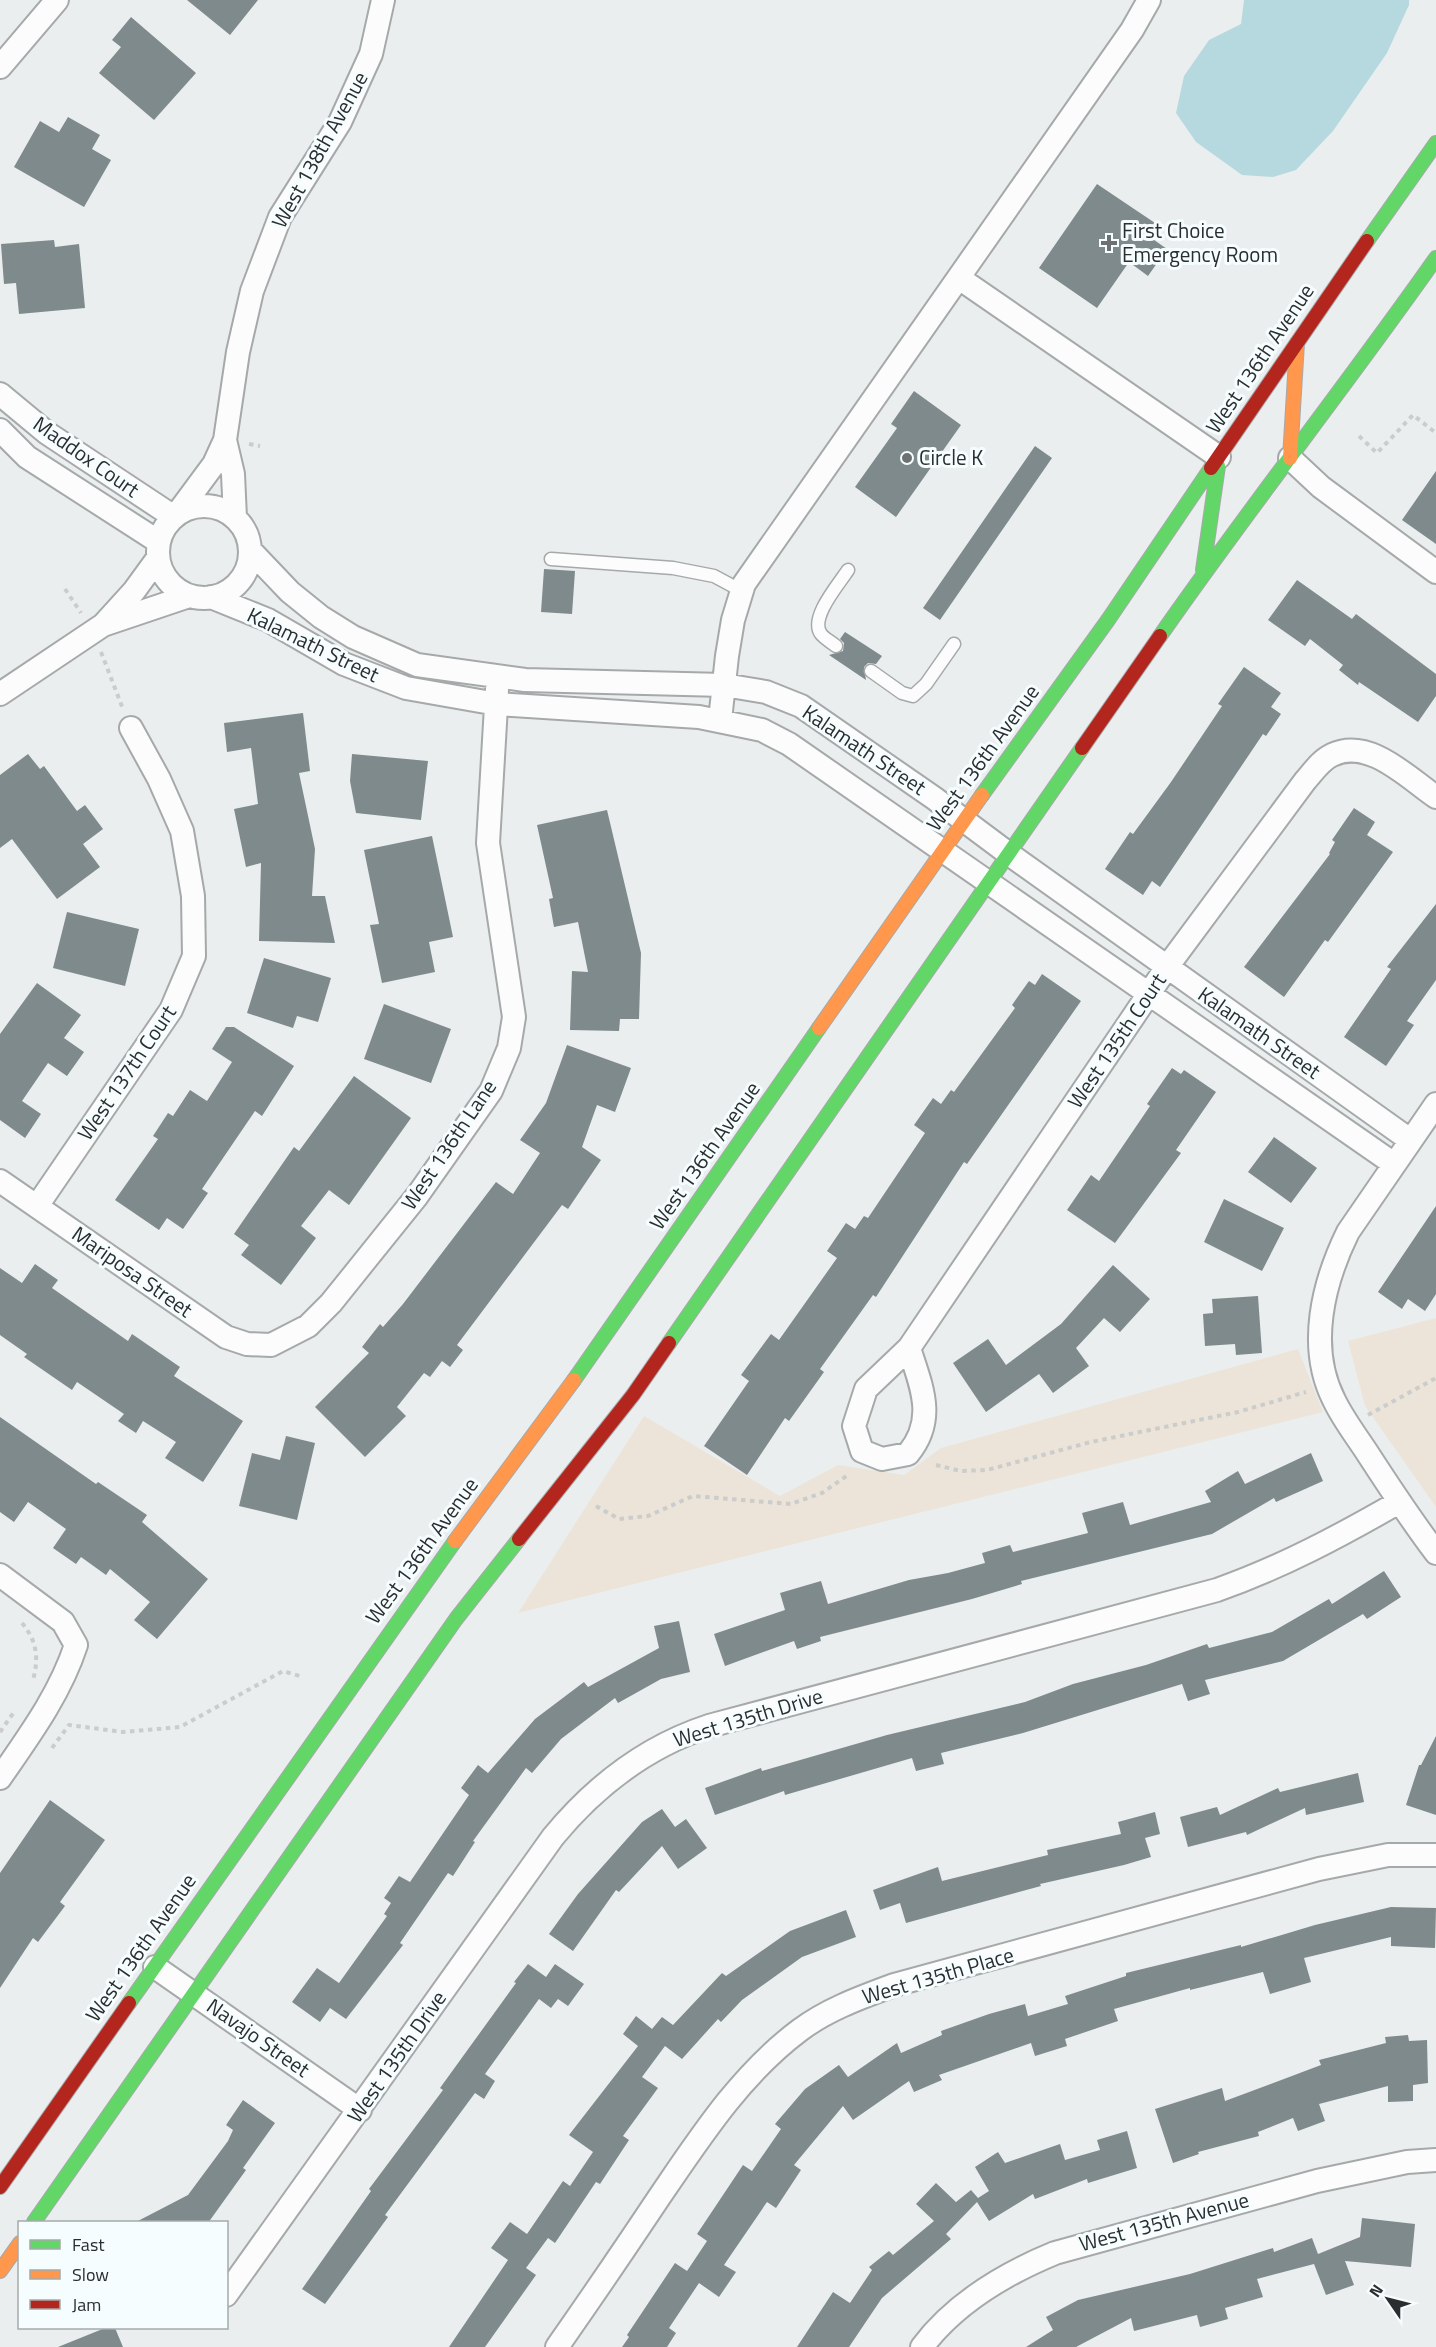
<svg xmlns="http://www.w3.org/2000/svg" width="1436" height="2347" font-family="'Titillium Web',sans-serif">
<style>
.green{fill:#ece4d8}
.water{fill:#b6d9e0}
.building{fill:#7f8a8c}
.lines{fill:none;stroke-linecap:round;stroke-linejoin:round}
.lane-casing{stroke:#a6a9aa;stroke-width:15}
.street-casing{stroke:#a6a9aa;stroke-width:26}
.fast-casing{stroke:#a6a9aa;stroke-width:16}
.slow-casing{stroke:#a6a9aa;stroke-width:16}
.jam-casing{stroke:#a6a9aa;stroke-width:16}
.path{stroke:#cbcccc;stroke-width:4;stroke-dasharray:4.5 4.5;stroke-linecap:butt}
.lane{stroke:#fcfcfd;stroke-width:12}
.street{stroke:#fcfcfd;stroke-width:22}
.fast{stroke:#63d668;stroke-width:14}
.slow{stroke:#ff974d;stroke-width:14}
.jam{stroke:#b3261e;stroke-width:14}
.poi-dot{fill:#6e7172;stroke:#f6fdfe;stroke-width:2}
.labels{text-anchor:middle;stroke-width:6;stroke-linejoin:round;paint-order:stroke}
.street-label{font-size:21px;fill:#2b2e2e;stroke:#f6fdfe}
.poi-label{font-size:21px;fill:#2b2e2e;stroke:#f6fdfe;text-anchor:start}
</style>
<rect width="100%" height="100%" fill="#ebeeef"/>
<path class="green" d="M 1436,1318 L 1436,1507 L 1365,1406 L 1348,1341 Z
M 1298,1349 L 1323,1412 L 518,1613 L 644,1416 L 780,1496 L 838,1465 L 904,1475 L 941,1448 Z"/>
<path class="water" d="M 1244,0 L 1409,0 L 1409,5 L 1387,53 L 1333,131 L 1296,170 L 1273,177 L 1242,175 L 1196,142 L 1176,113 L 1184,76 L 1209,40 L 1241,24 Z"/>
<path class="building" d="M 187,0 L 258,0 L 230,35 Z
M 131,17 L 196,73 L 154,120 L 99,73 L 121,47 L 112,40 Z
M 68,117 L 100,135 L 92,149 L 111,160 L 84,207 L 14,167 L 40,121 L 59,132 Z
M 1097,184 L 1155,223 L 1147,235 L 1167,249 L 1148,276 L 1129,262 L 1097,308 L 1039,268 Z
M 54,240 L 55,247 L 79,244 L 85,308 L 19,314 L 16,283 L 4,284 L 1,244 Z
M 914,391 L 961,425 L 896,517 L 855,487 L 897,428 L 891,424 Z
M 1035,446 L 1052,458 L 940,620 L 923,608 Z
M 1436,471 L 1436,544 L 1402,520 Z
M 544,569 L 575,571 L 572,614 L 541,612 Z
M 1297,580 L 1352,619 L 1356,614 L 1436,674 L 1436,696 L 1418,722 L 1359,682 L 1358,685 L 1339,670 L 1343,665 L 1310,639 L 1305,646 L 1268,620 Z
M 845,632 L 882,656 L 876,664 L 868,663 L 864,667 L 866,680 L 829,655 L 843,651 L 844,643 L 840,639 Z
M 1244,667 L 1281,693 L 1271,707 L 1281,714 L 1266,736 L 1263,734 L 1160,887 L 1152,881 L 1143,895 L 1105,869 L 1130,832 L 1133,834 L 1171,782 L 1222,706 L 1218,704 Z
M 303,713 L 310,771 L 299,773 L 315,849 L 312,896 L 325,896 L 335,943 L 259,941 L 261,863 L 246,867 L 234,809 L 258,804 L 251,748 L 227,752 L 224,723 Z
M 28,754 L 40,769 L 44,766 L 77,811 L 85,805 L 103,829 L 83,844 L 100,867 L 57,899 L 12,839 L 0,848 L 0,775 Z
M 352,754 L 428,761 L 421,820 L 356,813 L 350,781 Z
M 1354,808 L 1375,822 L 1367,835 L 1393,852 L 1328,942 L 1325,940 L 1284,997 L 1244,967 L 1330,854 L 1329,853 L 1335,842 L 1332,840 Z
M 607,810 L 641,953 L 639,1019 L 620,1019 L 619,1031 L 570,1030 L 572,971 L 588,972 L 578,922 L 554,927 L 549,899 L 553,898 L 537,825 Z
M 432,836 L 453,937 L 429,942 L 435,972 L 382,983 L 370,925 L 379,924 L 364,850 Z
M 1436,904 L 1436,980 L 1407,1021 L 1414,1025 L 1386,1066 L 1344,1037 L 1391,969 L 1387,967 Z
M 67,912 L 139,929 L 125,986 L 53,968 Z
M 264,958 L 331,978 L 318,1022 L 297,1016 L 293,1028 L 247,1013 Z
M 1042,974 L 1081,1001 L 967,1164 L 964,1162 L 876,1297 L 873,1295 L 820,1369 L 824,1372 L 789,1421 L 785,1418 L 747,1475 L 704,1446 L 749,1381 L 741,1375 L 771,1334 L 779,1340 L 837,1258 L 827,1251 L 846,1223 L 855,1229 L 864,1216 L 868,1218 L 925,1133 L 914,1125 L 933,1098 L 941,1104 L 951,1090 L 954,1092 L 1015,1008 L 1012,1005 L 1029,981 L 1035,985 Z
M 37,983 L 81,1015 L 64,1038 L 84,1052 L 67,1076 L 48,1063 L 22,1101 L 41,1114 L 25,1138 L 0,1120 L 0,1034 Z
M 384,1004 L 451,1029 L 431,1083 L 364,1059 Z
M 226,1027 L 234,1027 L 294,1066 L 262,1116 L 255,1111 L 202,1189 L 208,1193 L 183,1229 L 167,1218 L 159,1230 L 115,1200 L 158,1139 L 153,1136 L 168,1113 L 173,1116 L 190,1090 L 207,1101 L 232,1062 L 212,1049 Z
M 567,1045 L 631,1068 L 615,1112 L 597,1105 L 582,1147 L 601,1160 L 568,1209 L 562,1205 L 457,1345 L 463,1350 L 450,1367 L 442,1361 L 430,1377 L 424,1373 L 397,1407 L 406,1416 L 365,1457 L 315,1407 L 369,1353 L 362,1347 L 380,1324 L 383,1327 L 403,1304 L 496,1182 L 513,1194 L 540,1153 L 520,1140 L 546,1103 Z
M 1172,1068 L 1181,1074 L 1184,1070 L 1216,1092 L 1176,1150 L 1181,1153 L 1115,1243 L 1067,1210 L 1091,1175 L 1099,1181 L 1150,1106 L 1147,1104 Z
M 354,1076 L 411,1118 L 349,1205 L 329,1190 L 301,1226 L 316,1238 L 281,1285 L 241,1255 L 249,1245 L 234,1234 L 294,1147 L 299,1151 Z
M 1274,1137 L 1317,1168 L 1291,1203 L 1248,1172 Z
M 1224,1199 L 1284,1228 L 1262,1271 L 1204,1242 Z
M 1436,1206 L 1436,1294 L 1425,1311 L 1408,1299 L 1402,1309 L 1378,1292 Z
M 35,1264 L 58,1280 L 52,1288 L 128,1341 L 132,1334 L 180,1367 L 174,1376 L 243,1421 L 203,1482 L 165,1458 L 176,1442 L 143,1421 L 136,1433 L 118,1421 L 124,1414 L 77,1382 L 72,1390 L 24,1357 L 27,1354 L 0,1335 L 0,1268 L 22,1283 Z
M 1113,1265 L 1150,1299 L 1120,1332 L 1104,1318 L 1076,1348 L 1089,1366 L 1053,1393 L 1039,1374 L 986,1412 L 953,1363 L 988,1339 L 1006,1365 L 1061,1324 Z
M 1258,1296 L 1262,1353 L 1236,1355 L 1235,1344 L 1205,1346 L 1203,1314 L 1213,1313 L 1212,1299 Z
M 0,1417 L 96,1484 L 98,1482 L 147,1515 L 142,1522 L 208,1579 L 157,1639 L 134,1620 L 150,1602 L 110,1569 L 106,1575 L 81,1557 L 76,1564 L 53,1548 L 66,1529 L 28,1502 L 14,1522 L 0,1512 Z
M 286,1436 L 315,1443 L 297,1520 L 239,1506 L 252,1453 L 280,1460 Z
M 1311,1453 L 1323,1481 L 1276,1502 L 1274,1498 L 1212,1534 L 1021,1581 L 1022,1584 L 972,1599 L 820,1637 L 821,1641 L 797,1649 L 794,1641 L 725,1666 L 714,1634 L 785,1610 L 780,1593 L 821,1581 L 828,1604 L 909,1580 L 948,1573 L 985,1563 L 982,1553 L 1010,1545 L 1013,1552 L 1088,1533 L 1082,1513 L 1123,1502 L 1130,1525 L 1211,1502 L 1205,1491 L 1238,1471 L 1245,1484 Z
M 1384,1571 L 1401,1597 L 1367,1619 L 1363,1614 L 1283,1661 L 1205,1680 L 1210,1694 L 1188,1701 L 1182,1684 L 1023,1733 L 941,1753 L 944,1764 L 916,1771 L 912,1758 L 785,1795 L 784,1791 L 715,1815 L 705,1788 L 761,1768 L 762,1771 L 887,1735 L 1025,1702 L 1073,1684 L 1146,1665 L 1207,1644 L 1209,1648 L 1272,1632 L 1329,1599 L 1332,1604 Z
M 679,1621 L 690,1672 L 661,1679 L 618,1703 L 615,1698 L 561,1739 L 532,1773 L 526,1768 L 473,1841 L 475,1842 L 453,1876 L 448,1873 L 400,1943 L 403,1945 L 346,2019 L 330,2008 L 320,2022 L 292,2002 L 317,1968 L 339,1983 L 387,1916 L 384,1914 L 391,1903 L 384,1898 L 399,1876 L 410,1882 L 469,1795 L 461,1788 L 478,1765 L 488,1773 L 535,1719 L 584,1682 L 588,1687 L 659,1648 L 654,1626 Z
M 1436,1736 L 1436,1815 L 1406,1805 L 1419,1765 L 1421,1765 Z
M 1358,1773 L 1364,1802 L 1306,1815 L 1305,1808 L 1247,1835 L 1246,1832 L 1188,1847 L 1180,1817 L 1217,1807 L 1220,1815 L 1278,1788 L 1280,1792 Z
M 50,1800 L 105,1840 L 60,1902 L 65,1906 L 38,1942 L 33,1938 L 0,1988 L 0,1873 Z
M 662,1809 L 675,1827 L 686,1819 L 707,1848 L 678,1869 L 662,1846 L 619,1892 L 616,1890 L 573,1951 L 549,1934 L 578,1894 L 642,1822 Z
M 1155,1812 L 1160,1834 L 1145,1838 L 1151,1857 L 1124,1865 L 1040,1884 L 1041,1886 L 906,1923 L 900,1903 L 880,1910 L 873,1890 L 938,1867 L 942,1881 L 1048,1855 L 1047,1850 L 1121,1834 L 1118,1822 Z
M 1391,1907 L 1436,1908 L 1435,1948 L 1391,1946 L 1391,1937 L 1304,1958 L 1311,1982 L 1270,1994 L 1263,1972 L 1190,1990 L 1190,1988 L 1114,2009 L 1118,2021 L 1065,2039 L 1067,2046 L 1035,2056 L 1031,2043 L 939,2075 L 942,2080 L 914,2092 L 909,2081 L 853,2120 L 843,2106 L 794,2165 L 801,2170 L 776,2208 L 767,2202 L 724,2265 L 736,2272 L 719,2297 L 699,2283 L 669,2328 L 676,2333 L 667,2347 L 622,2347 L 629,2337 L 627,2335 L 675,2263 L 687,2271 L 707,2241 L 697,2234 L 743,2165 L 752,2171 L 781,2129 L 775,2124 L 805,2089 L 839,2065 L 848,2077 L 897,2043 L 901,2053 L 942,2035 L 941,2031 L 989,2014 L 1025,2004 L 1028,2016 L 1068,2004 L 1065,1996 L 1126,1976 L 1126,1973 L 1241,1945 L 1241,1947 L 1315,1925 Z
M 846,1910 L 856,1937 L 802,1957 L 742,2000 L 721,2022 L 718,2019 L 682,2059 L 665,2046 L 642,2077 L 658,2088 L 623,2136 L 629,2140 L 600,2184 L 596,2182 L 555,2243 L 548,2238 L 526,2268 L 536,2275 L 485,2347 L 449,2347 L 508,2260 L 491,2248 L 510,2222 L 527,2234 L 563,2181 L 570,2186 L 593,2152 L 569,2135 L 638,2046 L 623,2034 L 636,2016 L 652,2029 L 662,2017 L 673,2025 L 722,1973 L 726,1976 L 790,1931 Z
M 528,1964 L 546,1977 L 555,1964 L 584,1984 L 568,2006 L 558,1999 L 551,2008 L 539,1999 L 485,2074 L 495,2081 L 484,2099 L 475,2093 L 385,2215 L 388,2217 L 325,2304 L 302,2289 L 371,2191 L 369,2189 L 443,2090 L 440,2088 L 516,1983 L 514,1982 Z
M 1408,2035 L 1409,2041 L 1427,2040 L 1428,2083 L 1413,2085 L 1413,2101 L 1388,2102 L 1388,2086 L 1319,2104 L 1325,2121 L 1298,2131 L 1293,2118 L 1258,2132 L 1259,2136 L 1198,2152 L 1199,2154 L 1173,2163 L 1155,2109 L 1222,2088 L 1225,2101 L 1321,2065 L 1319,2060 L 1386,2043 L 1385,2037 Z
M 243,2100 L 275,2123 L 243,2168 L 246,2170 L 208,2223 L 134,2223 L 188,2195 L 228,2141 L 233,2130 L 226,2125 Z
M 1127,2131 L 1137,2168 L 1088,2183 L 1087,2179 L 1035,2199 L 1033,2194 L 989,2221 L 977,2202 L 946,2234 L 951,2239 L 882,2298 L 849,2347 L 797,2347 L 833,2292 L 850,2303 L 872,2270 L 869,2267 L 889,2251 L 893,2255 L 934,2221 L 916,2204 L 936,2183 L 956,2202 L 971,2190 L 978,2198 L 989,2191 L 975,2167 L 998,2152 L 1005,2163 L 1060,2144 L 1065,2160 L 1100,2150 L 1097,2140 Z
M 1362,2218 L 1415,2224 L 1411,2267 L 1345,2261 L 1354,2285 L 1326,2295 L 1314,2264 L 1257,2279 L 1263,2297 L 1225,2308 L 1228,2319 L 1200,2327 L 1197,2315 L 1134,2331 L 1131,2318 L 1076,2347 L 1026,2347 L 1053,2330 L 1046,2317 L 1078,2300 L 1190,2274 L 1273,2248 L 1274,2252 L 1312,2238 L 1318,2254 L 1360,2237 Z
M 105,2328 L 115,2328 L 123,2347 L 58,2347 Z"/>
<g class="lines">
<g class="lane-casing">
<path id="lane" d="M 551,559 L 673,568 L 714,576 L 742,591
M 836,646 C 831,642 824,638 821,634 C 809,618 839,584 848,570
M 871,671 L 902,693 L 913,696 L 926,684 L 954,644"/>
</g>
<g class="street-casing">
<path id="street" d="M 0,67 L 57,0
M 959,278 L 1219,457
M 0,394 L 47,433 L 174,517
M 0,430 L 27,457 L 159,542
M 225,440 L 233,474 L 235,518
M 1290,458 L 1321,487 L 1436,572
M158 552a46 46 0 1 1 92 0a46 46 0 1 1-92 0Z
M 177,514 L 214,464 L 225,440 L 238,352 L 252,291 L 280,217 L 340,122 L 371,54 L 383,0
M 250,550 L 290,592 L 321,617 L 353,637 L 417,665 L 525,680 L 724,685 L 766,692 L 801,706 L 934,798 L 1009,854 L 1410,1140
M 211,597 L 268,620 L 344,664 L 406,688 L 497,704 L 699,717 L 762,730 L 789,744 L 1394,1164
M 104,624 L 134,591 L 158,558
M 0,694 L 103,625 L 189,596
M 720,720 L 727,656 L 733,620 L 744,584 L 1132,30 L 1149,0
M 1436,1104 L 1348,1232 C 1323,1283 1307,1347 1334,1400 C 1343,1419 1357,1437 1368,1454 C 1390,1488 1412,1521 1436,1553
M 0,1181 L 226,1337 L 247,1344 L 271,1345 L 308,1326 L 331,1303 L 417,1196 L 491,1091 L 509,1048 L 514,1017 L 488,843 L 497,689
M 37,1206 L 171,1010 L 194,956 L 193,896 L 182,831 L 159,779 L 131,728
M 909,1348 C 921,1386 937,1419 908,1454 L 882,1459 L 862,1451 L 854,1426 L 866,1389 L 909,1348 L 1167,967 L 1305,781 C 1313,772 1321,760 1332,755 C 1369,737 1408,778 1436,797
M 0,1575 L 63,1622 L 76,1645 C 60,1694 29,1736 0,1778
M 155,1967 L 360,2110
M 226,2295 L 553,1837 C 595,1786 645,1747 709,1726 L 1217,1590 C 1282,1567 1340,1536 1399,1502
M 557,2347 C 592,2297 626,2247 660,2196 C 701,2136 741,2074 800,2030 C 828,2009 862,1997 894,1985 L 1319,1869 L 1388,1855 L 1436,1855
M 922,2347 C 955,2303 1004,2274 1055,2253 L 1317,2181 L 1407,2162 L 1436,2160"/>
</g>
<g class="fast-casing">
<path id="fast" d="M 1367,241 L 1436,143
M 1203,570 L 1218,466
M 1160,636 C 1249,508 1346,386 1436,258
M 982,795 L 1108,620 L 1211,468
M 669,1343 L 1082,748
M 574,1380 L 819,1028
M 129,2003 L 455,1541
M 34,2222 L 456,1619 L 519,1539"/>
</g>
<g class="slow-casing">
<path id="slow" d="M 1290,458 L 1297,343
M 819,1028 L 982,795
M 455,1541 L 574,1380
M 0,2271 L 20,2243"/>
</g>
<g class="jam-casing">
<path id="jam" d="M 1211,468 L 1367,241
M 1082,748 L 1160,636
M 519,1539 L 633,1395 L 669,1343
M 0,2187 L 129,2003"/>
</g>
<path class="path" d="M 1359,436 L 1377,453 L 1413,415 L 1436,433
M 249,444 L 260,446
M 65,589 L 81,613
M 101,652 L 123,709
M 1368,1415 L 1436,1378
M 936,1465 L 961,1471 L 987,1470 L 1091,1442 L 1238,1412 L 1306,1392
M 596,1506 L 619,1519 L 648,1516 L 693,1496 L 791,1504 L 822,1493 L 848,1475
M 22,1623 C 37,1641 39,1658 33,1680
M 0,1732 L 14,1712
M 52,1748 L 69,1725 L 123,1732 L 180,1727 L 283,1671 L 303,1677"/>
<use href="#lane" class="lane"/>
<use href="#street" class="street"/>
<use href="#fast" class="fast"/>
<use href="#slow" class="slow"/>
<use href="#jam" class="jam"/>
</g>
<g class="poi-dot">
<path d="M1106 234h6v6h6v6h-6v6h-6v-6h-6v-6h6z"/>
<circle cx="907" cy="458" r="6"/>
</g>
<g class="labels">
<g class="street-label">
<text transform="translate(320 150) rotate(-61)" y="7">West 138th Avenue</text>
<text transform="translate(1260 359) rotate(-56)" y="7">West 136th Avenue</text>
<text transform="translate(86 457) rotate(35)" y="7">Maddox Court</text>
<text transform="translate(313 645) rotate(26)" y="7">Kalamath Street</text>
<text transform="translate(864 750) rotate(34)" y="7">Kalamath Street</text>
<text transform="translate(983 758) rotate(-54)" y="7">West 136th Avenue</text>
<text transform="translate(1259 1033) rotate(35)" y="7">Kalamath Street</text>
<text transform="translate(1117 1041) rotate(-56)" y="7">West 135th Court</text>
<text transform="translate(127 1073) rotate(-56)" y="7">West 137th Court</text>
<text transform="translate(449 1145) rotate(-56)" y="7">West 136th Lane</text>
<text transform="translate(705 1156) rotate(-55)" y="7">West 136th Avenue</text>
<text transform="translate(132 1272) rotate(35)" y="7">Mariposa Street</text>
<text transform="translate(422 1551) rotate(-54)" y="7">West 136th Avenue</text>
<text transform="translate(748 1718) rotate(-17)" y="7">West 135th Drive</text>
<text transform="translate(141 1948) rotate(-55)" y="7">West 136th Avenue</text>
<text transform="translate(938 1976) rotate(-16)" y="7">West 135th Place</text>
<text transform="translate(258 2038) rotate(35)" y="7">Navajo Street</text>
<text transform="translate(397 2057) rotate(-55)" y="7">West 135th Drive</text>
<text transform="translate(1164 2222) rotate(-15)" y="7">West 135th Avenue</text>
</g>
<g class="poi-label">
<text x="1122" y="238">First Choice<tspan x="1122" dy="24">Emergency Room</tspan></text>
<text x="919" y="465">Circle K</text>
</g>
</g>
<rect x="18" y="2221" width="210" height="108" fill="#f6fdfe" stroke="#a5aaab" stroke-width="1.5"/>
<rect x="30" y="2240" width="30" height="9" fill="#63d668" stroke="#a5aaab" stroke-width="1.5"/>
<text x="72" y="2251" font-size="18" fill="#2b2e2e">Fast</text>
<rect x="30" y="2270" width="30" height="9" fill="#ff974d" stroke="#a5aaab" stroke-width="1.5"/>
<text x="72" y="2281" font-size="18" fill="#2b2e2e">Slow</text>
<rect x="30" y="2300" width="30" height="9" fill="#b3261e" stroke="#a5aaab" stroke-width="1.5"/>
<text x="72" y="2311" font-size="18" fill="#2b2e2e">Jam</text>
<g transform="translate(1388 2299) rotate(305)" stroke="#f6fdfe" stroke-width="4.5" paint-order="stroke">
<path d="M0-4.5L10 22L0 15L-10 22Z" fill="#2b2e2e"/>
<text y="-9" font-size="16" font-weight="bold" text-anchor="middle" fill="#2b2e2e">N</text>
</g>
</svg>
